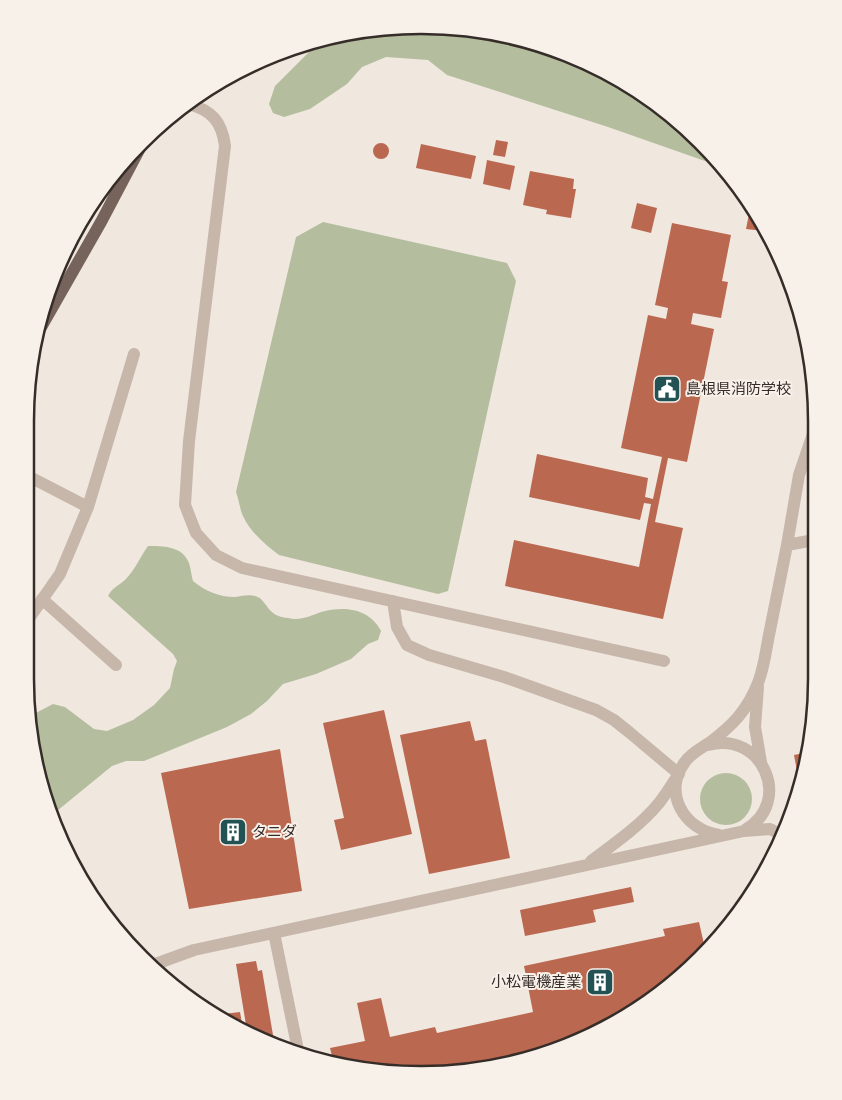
<svg xmlns="http://www.w3.org/2000/svg" width="842" height="1100" font-family="'Fira Sans Condensed','Noto Sans JP',sans-serif">
<style>
.green{fill:#b4be9f}
.building{fill:#bb6851}
.lines{fill:none;stroke-linecap:round;stroke-linejoin:round}
.minor{stroke:#c7b7ab;stroke-width:12}
.major{stroke:#76645c;stroke-width:12}
.labels{text-anchor:middle;stroke-width:4;stroke-linejoin:round;paint-order:stroke}
.poi-label{font-size:15px;fill:#362d29;stroke:#f8f1ea;text-anchor:start}
.rim{fill:none;stroke:#362d29;stroke-width:2.5}
</style>
<rect width="100%" height="100%" fill="#f0e7de"/>
<path class="green" d="M 421,25 L 499,33 L 573,55 L 641,92 L 701,141 L 722,167 L 608,127 L 447,75 L 428,60 L 386,57 L 362,67 L 347,84 L 310,109 L 284,117 L 273,113 L 269,104 L 275,86 L 314,47 L 332,36 L 344,33 Z
M 323,222 L 507,263 L 516,281 L 448,591 L 438,594 L 279,555 C 267,546 251,533 244,518 C 240,511 239,500 236,492 L 296,237 Z
M 148,546 C 163,546 181,546 188,561 C 191,566 191,575 193,581 C 205,591 219,597 235,597 C 244,596 253,593 261,599 C 262,600 265,604 266,605 C 271,613 277,617 288,618 C 300,621 310,616 321,612 C 344,606 369,608 381,631 L 378,640 L 368,644 L 351,659 L 316,674 L 283,684 L 267,701 L 251,714 L 227,727 L 144,761 L 126,761 L 112,766 L 52,815 L 39,782 L 30,716 L 53,704 L 65,707 L 94,729 L 107,731 L 133,720 L 154,705 L 170,688 L 174,669 L 177,661 L 173,654 L 108,596 C 112,588 118,586 125,580 C 135,570 140,557 148,546 Z
M700 799a26 26 0 1 1 52 0a26 26 0 1 1-52 0Z"/>
<path class="building" d="M 496,140 L 508,142 L 505,157 L 493,155 Z
M373 151a8 8 0 1 1 16 0a8 8 0 1 1-16 0Z
M 421,144 L 476,156 L 471,179 L 416,168 Z
M 487,160 L 515,166 L 510,190 L 483,184 Z
M 530,171 L 574,179 L 573,189 L 576,189 L 571,218 L 546,214 L 547,210 L 523,205 Z
M 637,203 L 657,208 L 651,233 L 631,228 Z
M 749,214 L 758,216 L 764,231 L 746,229 Z
M 672,223 L 731,235 L 722,281 L 728,282 L 721,318 L 693,313 L 691,324 L 714,329 L 687,462 L 668,458 L 655,522 L 683,528 L 663,619 L 505,586 L 514,540 L 639,567 L 651,504 L 644,503 L 640,520 L 529,497 L 537,454 L 648,478 L 645,497 L 653,499 L 662,457 L 621,448 L 648,315 L 666,319 L 668,308 L 655,305 Z
M 384,710 L 412,834 L 341,850 L 334,820 L 344,818 L 323,723 Z
M 470,721 L 475,741 L 486,739 L 510,858 L 429,874 L 400,735 Z
M 280,749 L 302,891 L 189,909 L 161,773 Z
M 809,752 L 800,787 L 794,755 Z
M 631,887 L 634,902 L 593,910 L 596,922 L 525,936 L 520,910 Z
M 699,922 L 706,953 L 701,959 L 641,1008 L 548,1054 L 447,1074 L 343,1067 L 334,1064 L 330,1048 L 365,1041 L 357,1003 L 381,998 L 390,1037 L 435,1027 L 437,1033 L 533,1012 L 524,966 L 665,936 L 663,929 Z
M 256,961 L 258,971 L 262,970 L 274,1041 L 247,1031 L 236,964 Z
M 240,1012 L 243,1029 L 223,1022 L 215,1015 Z"/>
<g class="lines">
<path class="minor" d="M 188,104 C 212,110 222,122 225,146 L 189,441 L 185,505 L 196,533 L 216,555 L 242,568 L 664,661
M 26,475 L 88,507
M 787,545 L 799,475 L 814,431
M 42,599 L 116,665
M 393,601 L 397,627 L 407,645 L 429,655 L 504,677 L 596,710 L 614,720 L 629,732 L 679,774 C 672,784 666,794 659,803 C 640,826 614,844 591,861
M 25,624 L 60,574 L 88,507 L 134,354
M 758,687 L 755,727 L 761,762
M 708,745 C 762,730 794,802 745,830
M 719,835 C 684,830 662,792 685,762 C 691,753 700,749 709,743 C 732,726 747,711 758,683 C 764,668 766,650 769,635 C 775,605 781,575 787,545 L 814,540
M 274,933 L 298,1050
M 150,966 L 194,950 L 744,831 L 770,829 L 782,835"/>
<path class="major" d="M 36,336 L 101,222 L 139,150"/>
</g>
<defs>
<g id="civic-square" transform="scale(1.4375)"><rect x="-9" y="-9" width="18" height="18" rx="4" fill="#235254" stroke="#f8f1ea"/><path d="M-.6-6.5H3V-4.5H.6V-3L4-1V1h2V6H-6V1h2V-1L-.6-3ZM-1.2 2.5V6h2.4V2.5Z" fill="#fff"/></g>
<g id="building-square" transform="scale(1.4375)"><rect x="-9" y="-9" width="18" height="18" rx="4" fill="#235254" stroke="#f8f1ea"/><path d="M-4-6H4V6H1V3H-1V6H-4ZM-2.5-4.3h1.7v1.8h-1.7ZM.8-4.3h1.7v1.8H.8ZM-2.5-1h1.7V.8h-1.7ZM.8-1h1.7V.8H.8Z" fill="#fff"/></g>
</defs>
<g fill-rule="evenodd">
<use href="#civic-square" x="667" y="389"/>
<use href="#building-square" x="233" y="832"/>
<use href="#building-square" x="600" y="982"/>
</g>
<g class="labels">
<g class="poi-label">
<text x="686" y="394">島根県消防学校</text>
<text x="252" y="837">タニダ</text>
<text x="581" y="987" text-anchor="end">小松電機産業</text>
</g>
</g>
<path d="M0 0H842V1100H0ZM421 34H421A387 387 0 0 1 808 421V679A387 387 0 0 1 421 1066H421A387 387 0 0 1 34 679V421A387 387 0 0 1 421 34Z" fill="#f8f1ea" fill-rule="evenodd"/>
<path class="rim" d="M421 34H421A387 387 0 0 1 808 421V679A387 387 0 0 1 421 1066H421A387 387 0 0 1 34 679V421A387 387 0 0 1 421 34Z"/>
</svg>
